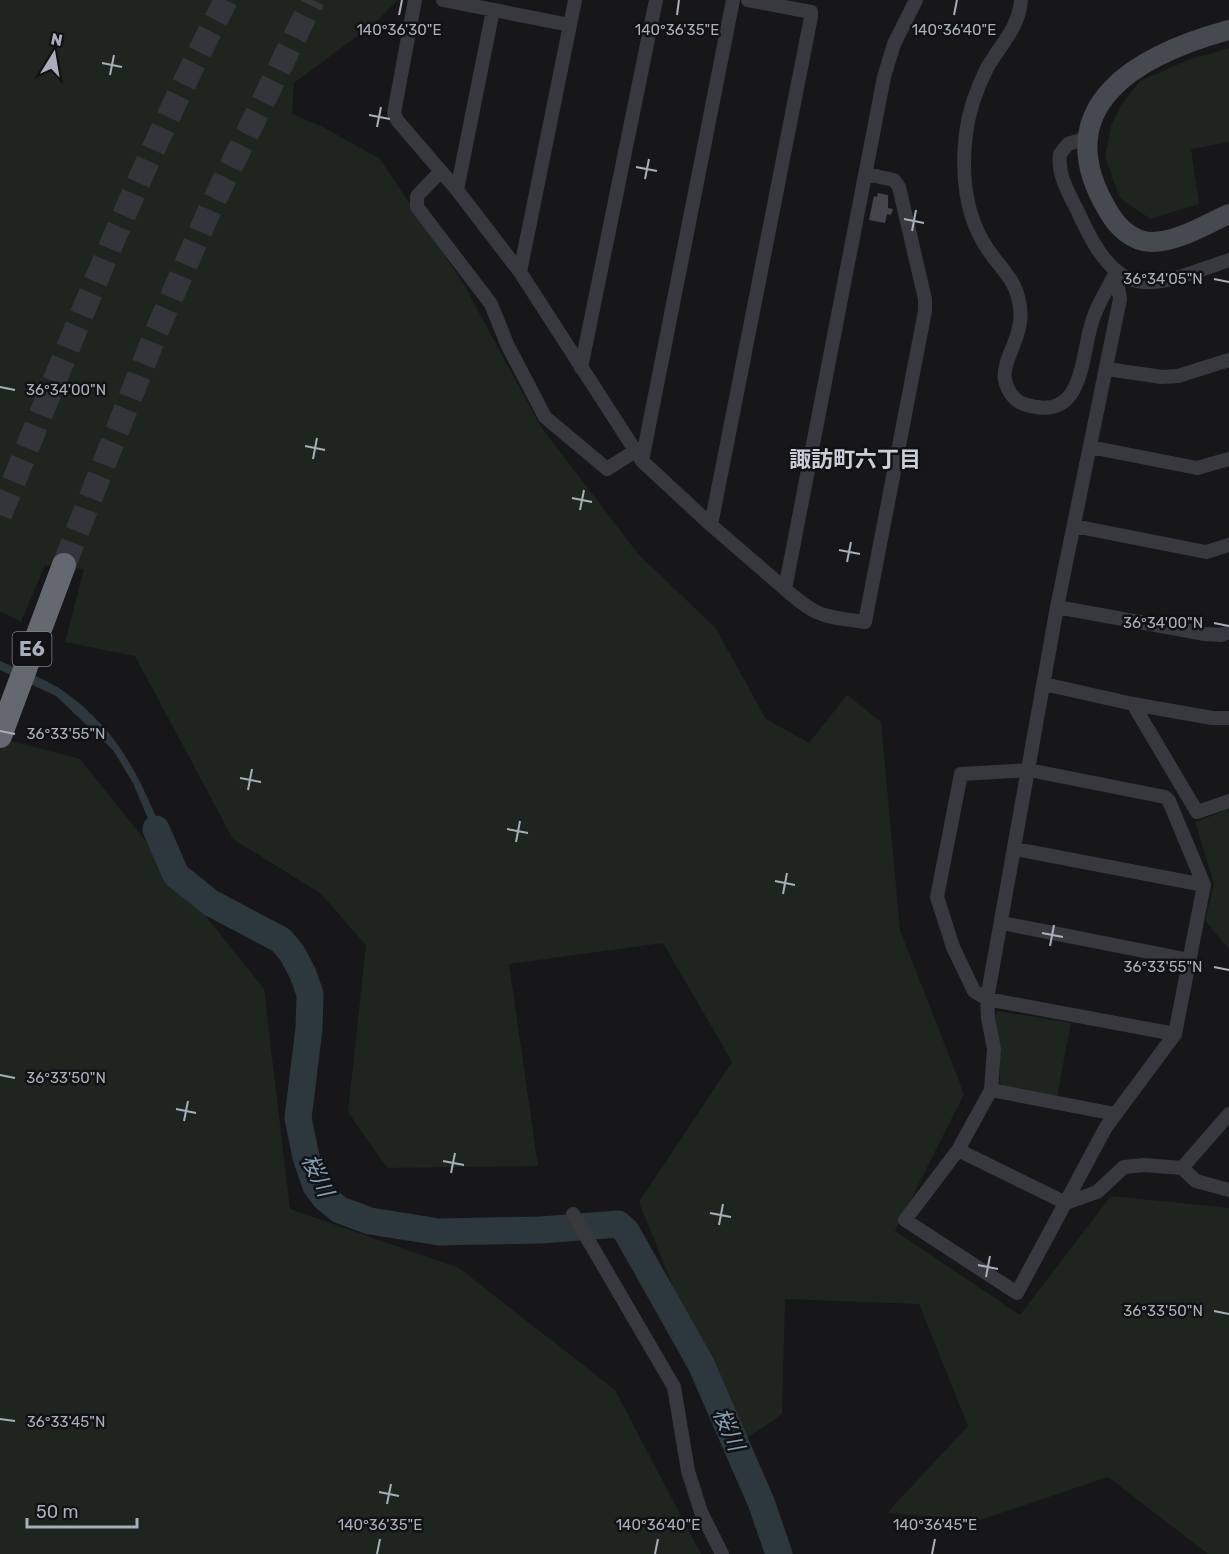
<svg xmlns="http://www.w3.org/2000/svg" width="1229" height="1554" font-family="Rubik,'Noto Sans JP',sans-serif">
<style>
.green{fill:#1d251e}
.water{fill:#2d373e}
.lines{fill:none;stroke-linecap:round;stroke-linejoin:round}
.river{stroke:#2d373e;stroke-width:27}
.building{fill:#43454a}
.highway-tunnel{stroke:#34353a;stroke-width:24;stroke-dasharray:24 12;stroke-linecap:butt}
.street{stroke:#38393f;stroke-width:14}
.secondary{stroke:#46494f;stroke-width:20}
.highway{stroke:#646870;stroke-width:24}
.ticks{fill:none;stroke:#a9afba;stroke-width:2}
.labels{text-anchor:middle;stroke-width:5;stroke-linejoin:round;paint-order:stroke}
.shield{fill:#121215;stroke:#7c8088;stroke-width:1.5}
.shield-label{font-size:20px;font-weight:bold;fill:#a9afba}
.neighbourhood-label{font-size:22px;font-weight:bold;fill:#caced6;stroke:#121215}
.water-label{font-size:22px;font-style:italic;fill:#7f9fb6;stroke:#121215}
.ticks-label{font-size:15px;text-anchor:middle;fill:#a9afba;stroke:#121215;stroke-width:5;stroke-linejoin:round;paint-order:stroke}
</style>
<rect width="100%" height="100%" fill="#17171a"/>
<path class="green" d="M 0,0 L 398,0 L 375,23 L 294,83 L 292,114 L 321,126 L 380,159 L 463,283 L 541,427 L 639,555 L 715,627 L 766,719 L 809,743 L 847,695 L 881,722 L 900,930 L 964,1094 L 895,1231 L 1020,1315 L 1111,1196 L 1229,1208 L 1229,1554 L 1208,1554 L 1108,1477 L 980,1520 L 887,1513 L 968,1426 L 919,1304 L 785,1299 L 782,1414 L 737,1445 L 639,1202 L 732,1062 L 663,943 L 509,964 L 538,1166 L 387,1168 L 348,1112 L 366,945 L 320,893 L 233,839 L 135,656 L 65,642 L 84,569 L 45,565 L 21,622 L 0,611 Z
M 1229,48 L 1229,142 L 1191,149 L 1199,204 L 1150,219 L 1120,198 L 1105,157 L 1111,126 L 1121,105 L 1140,81 L 1188,60 Z
M 0,738 L 80,759 L 264,989 L 290,1209 L 459,1268 L 615,1390 L 701,1554 L 0,1554 Z
M 1229,809 L 1229,950 L 1205,920 L 1214,884 L 1195,822 Z
M 997,1011 L 1071,1023 L 1057,1097 L 1003,1087 L 1000,1082 L 1000,1056 L 993,1022 Z"/>
<path class="water" d="M 0,661 C 20,670 44,678 62,690 C 126,735 145,790 173,859 L 167,864 L 133,783 L 113,750 L 56,696 L 0,670 Z"/>
<g class="lines">
<path class="river" d="M 156,829 L 176,875 L 211,903 L 281,940 L 292,953 L 303,974 L 310,994 L 309,1029 L 298,1118 L 306,1157 L 316,1186 L 325,1198 L 340,1210 L 370,1221 L 439,1232 L 541,1230 L 618,1224 L 626,1231 L 701,1364 L 761,1502 L 779,1554"/>
</g>
<path class="building" d="M 878,193 L 888,195 L 888,208 L 893,209 L 891,215 L 887,214 L 885,223 L 869,220 L 874,196 L 877,197 Z"/>
<g class="lines">
<path class="highway-tunnel" d="M 0,515 C 71,341 139,166 226,0
M 64,565 L 155,335 L 211,207 L 313,0"/>
<path class="street" d="M 415,0 L 394,113 L 397,120 L 457,190 L 520,272 L 642,461 L 711,525 L 811,17 L 811,12 L 748,0
M 443,0 L 570,25
M 1021,0 C 1019,28 1000,45 987,68 C 977,88 969,110 966,133 C 961,173 965,217 989,251 C 999,266 1014,279 1018,297 C 1029,334 1001,356 1005,380 C 1007,390 1014,401 1024,404 C 1084,424 1080,360 1092,322 C 1097,305 1107,289 1116,273
M 1087,138 L 1068,144 L 1060,154 C 1057,176 1070,195 1079,214 C 1120,305 1149,288 1229,260
M 441,171 L 417,196 L 417,207 L 491,304 L 507,344 L 545,417 L 607,469 L 635,451
M 457,190 L 493,10
M 520,272 L 575,0
M 1116,273 L 1120,299 L 1057,607 L 987,999 L 988,1018 L 994,1049 L 991,1090 L 958,1150 L 905,1220 L 1017,1293 L 1106,1127 L 1175,1034 L 1204,885 L 1169,801 L 1165,797 L 1029,770 L 961,774 L 937,897 L 953,947 L 974,991 L 987,999 L 1175,1034
M 581,368 L 656,0
M 1107,369 L 1162,377 L 1178,376 L 1229,360
M 1090,447 L 1197,468 L 1229,459
M 642,461 L 733,0
M 711,525 L 785,589 L 884,77 L 894,44 L 916,0
M 1074,526 L 1206,552 L 1229,545
M 785,589 C 818,618 823,616 865,622 L 925,311 L 925,299 L 899,187 L 894,180 L 866,174
M 1057,607 L 1205,634 L 1221,635 L 1229,632
M 1044,684 L 1133,704 L 1197,812 L 1229,801
M 1133,704 L 1212,718 L 1229,718
M 1015,849 L 1204,885
M 1002,923 L 1190,960
M 991,1090 L 1115,1114
M 1229,1114 L 1182,1168 L 1196,1181 L 1229,1190
M 958,1150 L 1066,1203 L 1097,1192 L 1124,1167 L 1144,1165 L 1182,1168
M 573,1214 L 674,1387 L 688,1471 L 701,1512 L 722,1554"/>
<path class="secondary" d="M 1229,30 C 1141,54 1045,104 1107,209 C 1116,226 1132,242 1152,242 C 1178,242 1206,224 1229,214"/>
<path class="highway" d="M 0,736 L 64,565"/>
</g>
<path class="ticks" d="M 399,15 L 402,0M 677,15 L 679,0M 954,15 L 957,0M 102,63 L 122,67M 110,75 L 114,55M 369,115 L 390,119M 377,127 L 381,107M 636,167 L 657,171M 645,179 L 649,159M 904,219 L 924,223M 912,231 L 916,210M 1214,279 L 1229,282M 0,387 L 15,390M 305,446 L 325,450M 313,459 L 317,438M 572,498 L 592,502M 580,510 L 584,490M 839,550 L 860,554M 847,562 L 851,542M 1214,623 L 1229,626M 0,731 L 15,734M 240,778 L 261,782M 248,790 L 252,769M 507,829 L 528,833M 516,842 L 520,821M 775,881 L 795,885M 783,894 L 787,873M 1042,933 L 1063,937M 1050,946 L 1054,925M 1214,967 L 1229,970M 0,1075 L 15,1078M 176,1109 L 196,1113M 184,1121 L 188,1101M 443,1161 L 464,1165M 451,1173 L 455,1153M 710,1213 L 731,1217M 719,1225 L 723,1204M 978,1265 L 998,1269M 986,1277 L 990,1256M 1214,1311 L 1229,1314M 0,1419 L 15,1421M 379,1492 L 399,1496M 387,1504 L 391,1484M 377,1554 L 380,1539M 655,1554 L 658,1539M 932,1554 L 935,1539"/>
<g class="labels">
<rect class="shield" x="12.5" y="632" width="39" height="34" rx="4.5"/>
<g class="shield-label">
<text x="32" y="656">E6</text>
</g>
<g class="neighbourhood-label">
<text x="855" y="467">諏訪町六丁目</text>
</g>
<g class="water-label">
<text transform="translate(318 1175) rotate(64)" y="8">桜川</text>
<text transform="translate(729 1429) rotate(66)" y="8">桜川</text>
</g>
</g>
<g class="ticks-label">
<text x="399" y="35">140°36'30"E</text>
<text x="677" y="35">140°36'35"E</text>
<text x="954" y="35">140°36'40"E</text>
<text x="1163" y="284">36°34'05"N</text>
<text x="66" y="395">36°34'00"N</text>
<text x="1163" y="628">36°34'00"N</text>
<text x="66" y="739">36°33'55"N</text>
<text x="1163" y="972">36°33'55"N</text>
<text x="66" y="1083">36°33'50"N</text>
<text x="1163" y="1316">36°33'50"N</text>
<text x="66" y="1427">36°33'45"N</text>
<text x="380" y="1530">140°36'35"E</text>
<text x="658" y="1530">140°36'40"E</text>
<text x="935" y="1530">140°36'45"E</text>
</g>
<g transform="translate(54 54) rotate(11)" stroke="#121215" stroke-width="4.5" paint-order="stroke">
<path d="M0-4.5L10 22L0 15L-10 22Z" fill="#a9afba"/>
<text y="-9" font-size="16" font-weight="bold" text-anchor="middle" fill="#a9afba">N</text>
</g>
<path d="M27 1518v9h110v-9" fill="none" stroke="#a9afba" stroke-width="3"/>
<text x="36" y="1518" font-size="18" fill="#a9afba" stroke="#121215" stroke-width="4.5" paint-order="stroke">50 m</text>
</svg>
